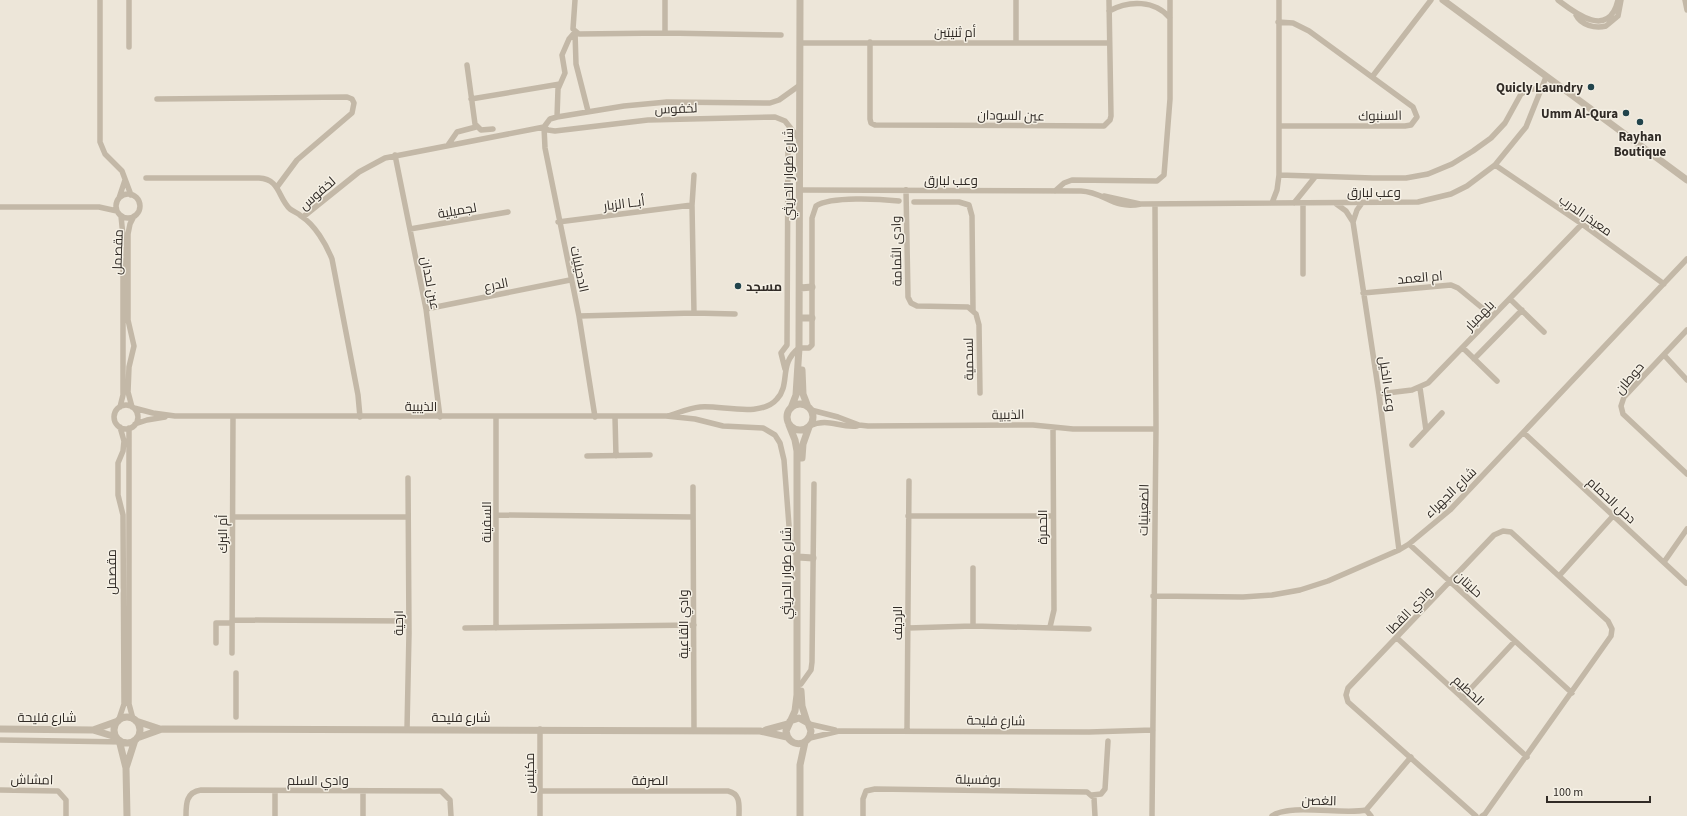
<svg xmlns="http://www.w3.org/2000/svg" width="1687" height="816" font-family="'Source Sans 3',Cairo,sans-serif">
<style>
.lines{fill:none;stroke-linecap:round;stroke-linejoin:round}
.minor{stroke:#c3b8a7;stroke-width:5.5}
.tertiary{stroke:#c3b8a7;stroke-width:7}
.poi-dot{fill:#22444c;stroke:#f5f0e5;stroke-width:1.5}
.labels{text-anchor:middle;stroke-width:3;stroke-linejoin:round;paint-order:stroke}
.street-label{font-size:13px;fill:#312b26;stroke:#f5f0e5}
.poi-label{font-size:13px;font-weight:bold;fill:#312b26;stroke:#f5f0e5;text-anchor:end}
</style>
<rect width="100%" height="100%" fill="#ede6d9"/>
<g class="lines">
<path class="minor" d="M 100,0 L 100,142 L 105,154 L 122,171 L 131,195
M 575,0 L 573,29 L 579,34 L 665,33 L 781,35
M 1016,0 L 1016,43
M 1558,0 C 1576,14 1609,39 1618,0
M 1685,0 L 1687,10
M 1109,11 C 1129,0 1155,0 1170,18
M 1576,15 C 1581,25 1595,29 1606,26 L 1618,16 L 1621,0
M 1278,22 L 1293,23 L 1309,31 L 1413,107 L 1417,117 L 1411,125 L 1405,126 L 1279,126
M 575,32 L 576,64 L 588,111
M 665,33 L 665,0
M 870,42 L 870,119 L 871,123 L 875,125 L 1104,126 L 1110,120 L 1111,116 L 1109,0
M 800,43 L 1109,43
M 129,47 L 129,0
M 467,65 L 475,124 L 481,130 L 493,129
M 1372,77 L 1431,0
M 157,99 L 347,97 L 352,99 L 354,103 L 352,113 L 297,160 L 277,187
M 471,99 L 560,84
M 557,117 L 558,89 L 565,73 L 562,55 L 569,39 L 575,32
M 544,127 L 545,148 L 579,316 L 595,417
M 544,127 L 548,130 L 555,131 L 648,120 L 775,117 L 785,121 L 800,140
M 448,145 L 457,132 L 476,127
M 395,155 L 426,309 L 440,417
M 1495,165 L 1582,224 L 1664,284
M 1279,175 L 1373,178 L 1406,178 L 1428,174 L 1452,164 L 1473,151 L 1491,138 L 1505,123 L 1521,94 L 1530,89 L 1541,89
M 146,178 L 259,178 C 280,179 278,198 290,209 C 294,212 298,213 301,216 C 315,225 326,244 332,259 L 358,395 L 360,417
M 800,190 L 1081,191 C 1105,192 1113,210 1141,204 L 1418,202 L 1451,194 L 1467,186 L 1495,165 L 1526,127 L 1546,77
M 906,190 L 908,297 L 911,303 L 917,306 L 968,307 L 976,314 L 979,325 L 980,393
M 1055,191 L 1064,183 L 1072,180 L 1157,181 L 1164,175 L 1170,99 L 1170,0
M116 206a12 12 0 1 1 24 0a12 12 0 1 1-24 0Z
M 1104,196 L 1140,204
M 119,198 L 125,180
M 914,202 L 959,202 L 969,205 L 972,216 L 973,310
M 1272,203 L 1277,190 L 1279,175 L 1279,0
M 1294,203 L 1315,177
M 1303,203 L 1303,274
M 1335,203 L 1346,211 L 1353,222 L 1379,394 L 1399,550
M 0,207 L 99,207 L 117,211
M 303,217 L 359,172 L 385,158 L 544,127 L 550,119 L 557,117 L 624,106 L 667,102 L 770,103 L 779,100 L 800,85
M 558,222 L 692,205
M 1353,222 L 1357,210 L 1362,203
M 410,229 L 508,212
M 1363,293 L 1451,285 L 1458,288 L 1492,316
M 1510,299 L 1544,332
M 426,309 L 570,280
M 694,313 L 692,205 L 694,175
M 579,316 L 694,313 L 735,314
M 1687,330 L 1624,397 L 1621,406 L 1623,414 L 1687,474
M 1463,348 L 1497,381
M 1664,355 L 1687,380
M 1474,359 L 1522,310
M 785,369 L 781,353 L 787,345 L 788,143
M 1420,388 L 1426,430
M 1379,394 L 1412,390 L 1428,383 L 1582,224
M114 417a12 12 0 1 1 24 0a12 12 0 1 1-24 0Z
M 120,407 L 123,395 L 123,236 L 121,216
M 132,407 L 128,392 L 129,367 L 134,346 L 128,320 L 128,234 L 130,224 L 134,216
M 134,408 L 153,413 L 175,416 L 666,416 L 695,419 L 723,426 L 763,428 L 775,435 L 780,443 L 784,460 L 790,539 L 793,549 L 798,557
M 811,410 L 838,417 L 859,425 L 868,426 L 1033,425 L 1073,429 L 1156,429
M 668,416 C 678,413 689,408 700,407 C 722,405 761,418 777,399 C 791,384 778,364 799,348 L 809,348 L 812,345 L 812,218 L 816,206 C 831,196 880,199 899,201
M 496,417 L 496,628
M 615,417 L 616,456
M 135,424 L 147,420 L 165,417
M 809,426 C 829,417 838,428 857,426
M 129,428 L 129,704 L 133,719
M 1524,433 L 1686,583
M 1412,445 L 1442,413
M 587,456 L 650,455
M 693,487 L 694,731
M 497,515 L 693,517
M 908,516 L 1053,516
M 233,517 L 408,517
M 1409,544 L 1572,693
M 1664,562 L 1687,529
M 1559,576 L 1613,516
M 1153,596 L 1243,597 L 1272,595 L 1300,590 L 1328,581 L 1399,550 L 1409,544 L 1450,510 L 1687,259
M 232,620 L 409,621
M 973,626 L 973,568
M 1050,627 L 1054,610 L 1053,427
M 465,628 L 694,625
M 908,628 L 973,626 L 1089,629
M 1397,638 L 1527,757
M 216,643 L 216,623 L 232,623
M 232,653 L 233,416
M 236,673 L 236,717
M 801,684 L 811,670 L 812,662 L 814,484
M 1462,698 L 1515,641
M 119,719 L 124,704 L 123,515 L 118,495 L 118,463 L 123,451 L 124,441 L 120,427
M 809,724 L 835,730
M 407,729 L 409,633 L 408,478
M 907,731 L 909,481
M 810,738 L 839,731 L 1089,732 L 1153,730
M 0,740 L 125,742
M 0,790 L 58,791 L 66,800 L 66,816
M 363,791 L 363,816
M 540,791 L 728,791 C 741,794 739,805 739,816
M 1092,795 L 1101,794 L 1105,789 L 1108,741
M 1366,810 L 1411,757
M 1366,810 L 1371,816
M 186,816 C 186,804 186,792 201,790 L 435,791 L 441,791 L 450,800 L 451,816
M 275,816 L 275,791
M 540,816 L 540,729
M 863,816 L 863,799 L 866,791 L 875,789 L 1087,792 L 1094,798 L 1095,816
M 1152,816 L 1156,429 L 1155,205
M 1272,816 C 1289,803 1343,815 1366,810
M 1476,816 L 1348,702 L 1346,695 L 1348,688 L 1494,535 L 1503,531 L 1511,532 L 1608,621 L 1612,629 L 1611,636 L 1485,814 L 1482,816"/>
<path class="tertiary" d="M 1443,0 L 1687,180
M 800,288 L 812,287
M 800,318 L 812,318
M 802,370 L 803,394 L 808,407
M787 417a13 13 0 1 1 26 0a13 13 0 1 1-26 0Z
M 791,408 L 796,395 L 799,348 L 800,0
M 789,425 L 795,440 L 797,451 L 797,695 L 795,711 L 786,731 C 788,748 809,748 811,731 L 808,723 L 799,718 L 790,721
M 802,458 L 803,444 L 809,427
M 798,557 L 813,558
M 801,691 L 802,706 L 807,722
M114 730a13 13 0 1 1 26 0a13 13 0 1 1-26 0Z
M 136,721 L 160,729
M 0,729 L 93,730 L 116,737
M 93,730 L 118,721
M 766,730 L 788,724
M 137,738 L 162,729 L 760,731 L 787,737
M 119,740 L 126,768
M 127,816 L 126,768 L 135,740
M 800,816 L 800,765 L 805,742"/>
</g>
<g class="poi-dot">
<circle cx="1591" cy="87" r="4"/>
<circle cx="1626" cy="113" r="4"/>
<circle cx="1640" cy="122" r="4"/>
<circle cx="738" cy="286" r="4"/>
</g>
<g class="labels">
<g class="street-label">
<text x="955" y="37">أم ثنيتين</text>
<text transform="translate(676 108) rotate(-2)" y="5">لخفوس</text>
<text transform="translate(1011 115) rotate(1)" y="5">عين السودان</text>
<text transform="translate(1380 115) rotate(-1)" y="5">السنبوك</text>
<text transform="translate(788 174) rotate(-90)" y="5">شارع طوار الحريثي</text>
<text x="951" y="185">وعب لبارق</text>
<text x="1374" y="197">وعب لبارق</text>
<text transform="translate(317 193) rotate(-41)" y="5">لخفوس</text>
<text transform="translate(624 203) rotate(-7)" y="5">أبــا الزبار</text>
<text transform="translate(457 210) rotate(-10)" y="5">لجميلية</text>
<text transform="translate(1586 215) rotate(35)" y="5">معيذر الدرب</text>
<text transform="translate(896 251) rotate(-91)" y="5">وادى الثمامة</text>
<text transform="translate(117 252) rotate(-88)" y="5">مقصمل</text>
<text transform="translate(580 269) rotate(78)" y="5">الدحيليات</text>
<text transform="translate(1420 277) rotate(-5)" y="5">ام العمد</text>
<text transform="translate(431 283) rotate(79)" y="5">عين لحدان</text>
<text transform="translate(496 284) rotate(-11)" y="5">الدرع</text>
<text transform="translate(1479 315) rotate(-46)" y="5">بلهمبار</text>
<text transform="translate(968 359) rotate(-91)" y="5">لسحمية</text>
<text transform="translate(1629 378) rotate(-50)" y="5">حوطان</text>
<text transform="translate(1388 384) rotate(82)" y="5">وعب الخيل</text>
<text x="421" y="411">الذيبية</text>
<text transform="translate(1008 414) rotate(-1)" y="5">الذيبية</text>
<text transform="translate(1450 492) rotate(-44)" y="5">شارع الجهراء</text>
<text transform="translate(1612 500) rotate(43)" y="5">دحل الحمام</text>
<text transform="translate(1143 510) rotate(-89)" y="5">الضعينيات</text>
<text transform="translate(486 522) rotate(-90)" y="5">السفينة</text>
<text transform="translate(1042 527) rotate(-90)" y="5">الحمرة</text>
<text transform="translate(222 534) rotate(-90)" y="5">أم البرك</text>
<text transform="translate(111 572) rotate(-90)" y="5">مقصمل</text>
<text transform="translate(786 573) rotate(-90)" y="5">شارع طوار الحريثي</text>
<text transform="translate(1469 584) rotate(42)" y="5">حليتان</text>
<text transform="translate(1409 610) rotate(-46)" y="5">وادي القطا</text>
<text transform="translate(398 623) rotate(-90)" y="5">ارحية</text>
<text transform="translate(897 623) rotate(-90)" y="5">الرديف</text>
<text transform="translate(683 624) rotate(-90)" y="5">وادي القاعية</text>
<text transform="translate(1469 690) rotate(43)" y="5">الحطيم</text>
<text x="47" y="722">شارع فليحة</text>
<text x="461" y="722">شارع فليحة</text>
<text transform="translate(996 720) rotate(1)" y="5">شارع فليحة</text>
<text transform="translate(529 773) rotate(-90)" y="5">مكينس</text>
<text transform="translate(32 779) rotate(1)" y="5">امشاش</text>
<text transform="translate(978 779) rotate(1)" y="5">بوفسيلة</text>
<text x="318" y="785">وادي السلم</text>
<text x="650" y="785">الصرفة</text>
<text transform="translate(1319 800) rotate(1)" y="5">الغصن</text>
</g>
<g class="poi-label">
<text x="1583" y="92">Quicly Laundry</text>
<text x="1618" y="118">Umm Al-Qura</text>
<text x="1640" y="141" text-anchor="middle">Rayhan<tspan x="1640" dy="15">Boutique</tspan></text>
<text x="746" y="291" text-anchor="start">مسجد</text>
</g>
</g>
<path d="M1547 796v6h103v-6" fill="none" stroke="#312b26" stroke-width="2"/>
<text x="1553" y="796" font-size="12" fill="#312b26" stroke="#f5f0e5" stroke-width="3" paint-order="stroke">100 m</text>
</svg>
